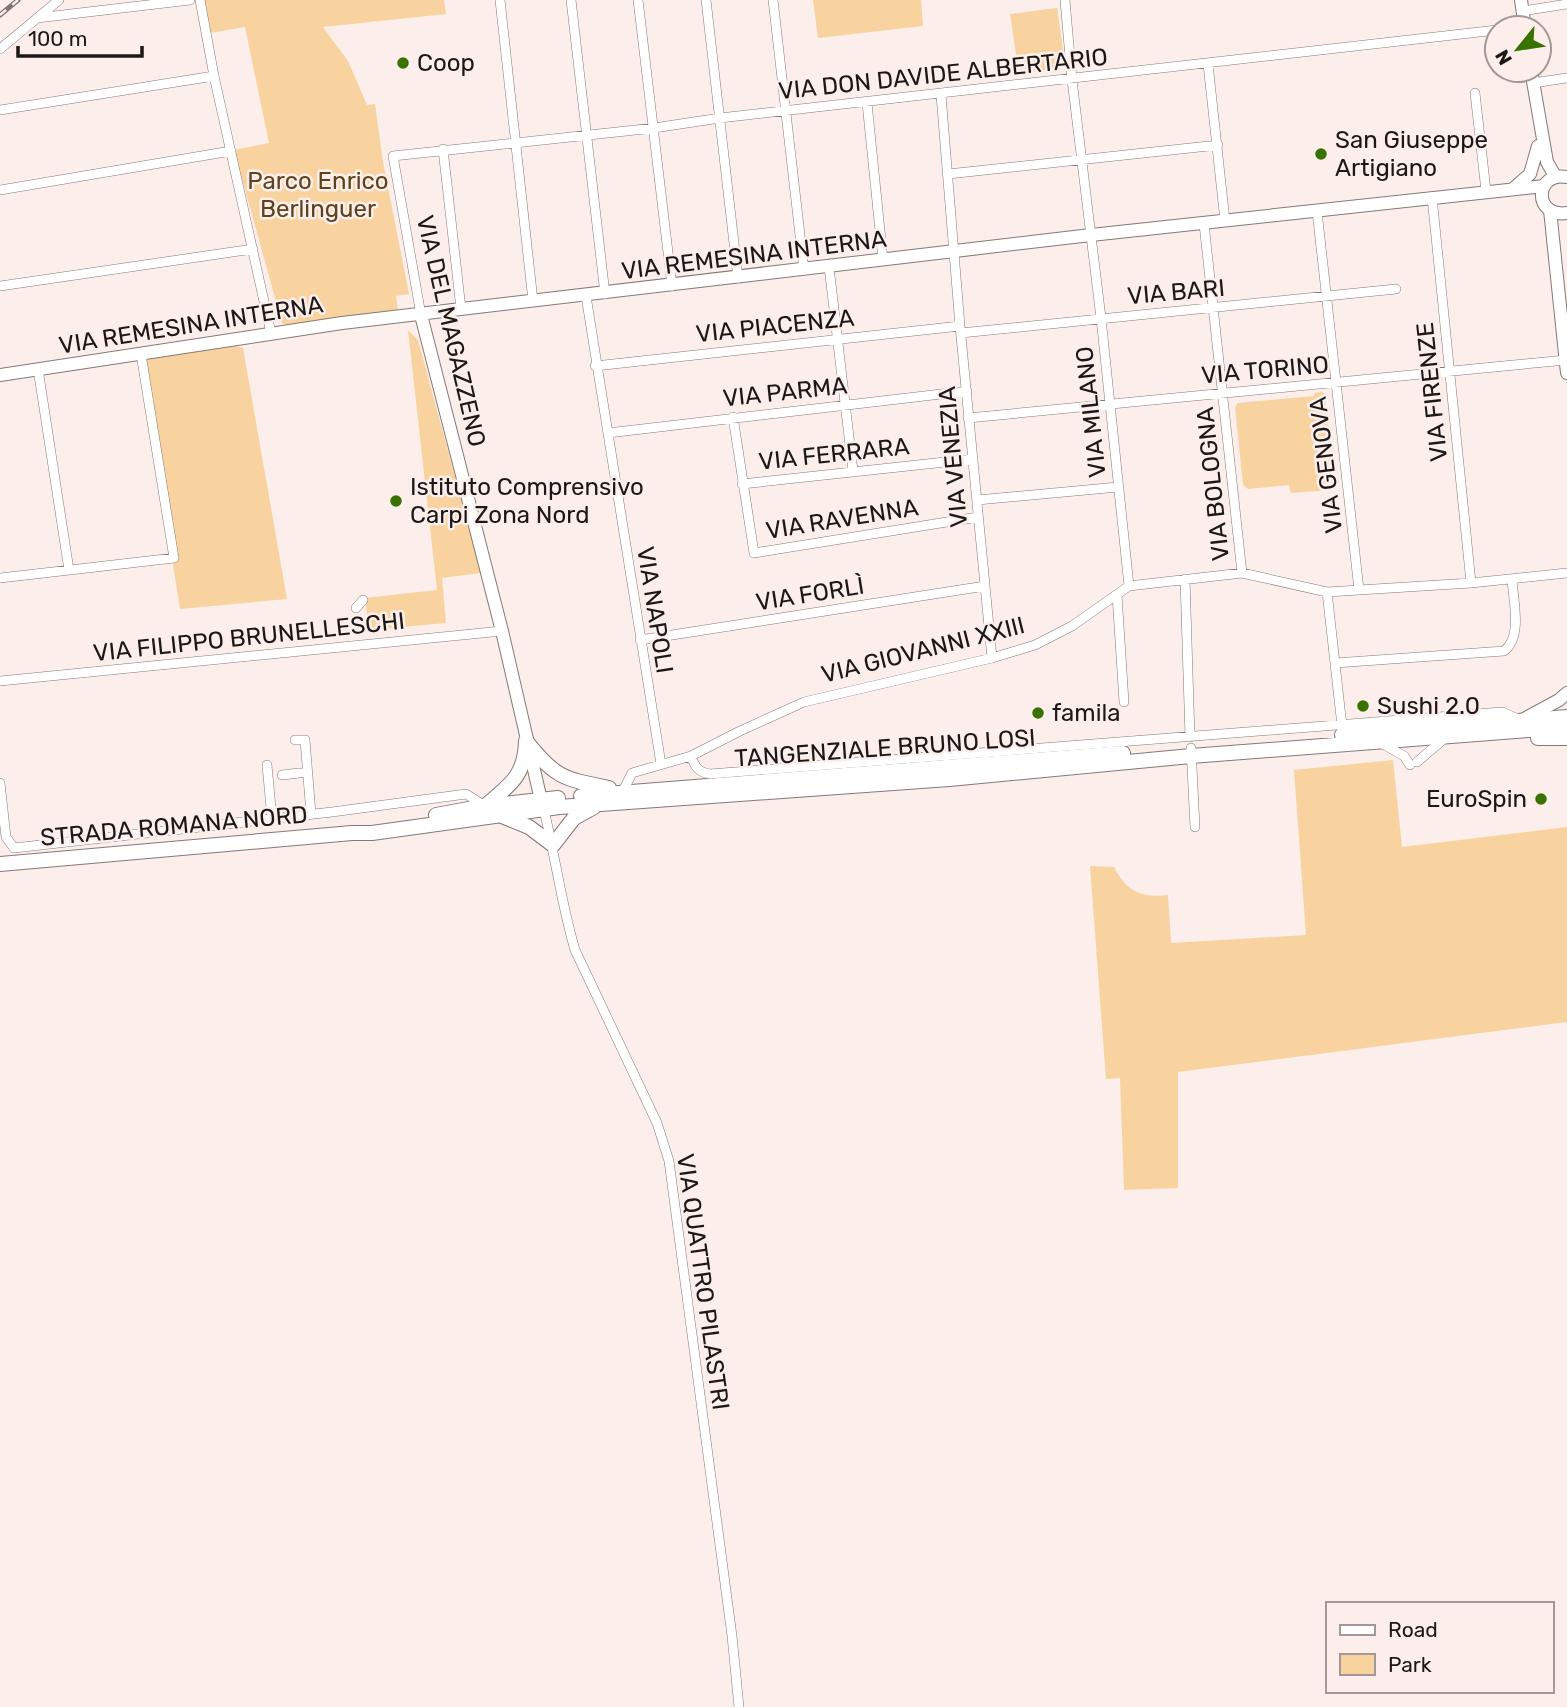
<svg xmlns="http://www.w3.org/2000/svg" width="1567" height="1707" font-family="Rubik,sans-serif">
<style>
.green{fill:#f9d39f}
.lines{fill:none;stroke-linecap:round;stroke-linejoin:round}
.street-casing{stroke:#857977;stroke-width:10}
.secondary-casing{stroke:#857977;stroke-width:14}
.primary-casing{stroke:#857977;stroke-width:16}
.street{stroke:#fff;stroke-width:9}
.secondary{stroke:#fff;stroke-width:12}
.primary{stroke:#fff;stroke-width:14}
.rail-casing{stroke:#7f7775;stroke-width:5}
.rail{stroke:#fbeeeb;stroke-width:2.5;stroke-dasharray:8;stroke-linecap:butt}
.poi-dot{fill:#397201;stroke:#fbeeeb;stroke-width:2.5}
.labels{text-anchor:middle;stroke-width:5;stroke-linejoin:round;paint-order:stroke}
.poi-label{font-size:24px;fill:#1c1817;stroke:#fbeeeb;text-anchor:start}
.street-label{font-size:24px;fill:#1c1817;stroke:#fbeeeb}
.park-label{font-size:24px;fill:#5d421b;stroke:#fbeeeb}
</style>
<rect width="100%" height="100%" fill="#fbeeeb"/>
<path class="green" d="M 204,0 L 444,0 L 446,14 L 323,27 L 348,61 L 367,105 L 375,104 L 383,162 L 409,294 L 396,296 L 398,310 L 288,326 L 282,323 L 234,150 L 269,143 L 245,27 L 210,33 Z
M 813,0 L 921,0 L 923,26 L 818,38 Z
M 1057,8 L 1065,63 L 1058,68 L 1019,74 L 1010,14 Z
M 408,330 L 418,340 L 481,573 L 442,578 L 446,623 L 369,630 L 365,598 L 437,590 Z
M 234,346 L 243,348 L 287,599 L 180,609 L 141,359 Z
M 1322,392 L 1325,394 L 1333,490 L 1291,493 L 1289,485 L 1248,489 L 1243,485 L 1235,407 L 1238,403 L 1314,396 L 1314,393 Z
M 1393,760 L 1402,847 L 1567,827 L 1567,1022 L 1178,1072 L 1178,1188 L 1124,1190 L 1120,1078 L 1106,1079 L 1090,866 L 1114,867 C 1127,892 1141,898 1168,895 L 1171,943 L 1306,935 L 1294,770 Z"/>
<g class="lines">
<g class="street-casing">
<path id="street" d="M 200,0 L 214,76 L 271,333
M 500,0 L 533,301
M 571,0 L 605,294
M 638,0 L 672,286
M 706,0 L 738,278
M 773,0 L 804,270
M 1065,0 L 1072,80 L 1101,318 L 1129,586
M 1522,11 L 1567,4
M 37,18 L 190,0
M 0,49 L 59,0
M 1208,64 L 1225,221
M 1533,83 L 1567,78
M 1475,93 L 1486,191
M 941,95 L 960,326 L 992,658
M 867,103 L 883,260
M 0,110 L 214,76
M 443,149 L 461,309
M 948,174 L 1218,145
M 0,190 L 231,151
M 1432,197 L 1471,583
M 1317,211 L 1359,590
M 1204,224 L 1242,573
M 829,267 L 853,471
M 0,286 L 253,249
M 586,296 L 661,764
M 421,315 L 393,156 L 654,128 L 720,118 L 1497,30
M 961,333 L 1396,289
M 595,366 L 960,326
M 38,369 L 69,570
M 733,417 L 754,553 L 978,517
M 968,418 L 1566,360
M 608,433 L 967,391
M 742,484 L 973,459
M 977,500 L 1118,487
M 0,578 L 174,558 L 141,354
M 1185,579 L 1190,737
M 1327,592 L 1342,726
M 1117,595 L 1124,702
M 356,608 L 363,600
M 640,640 L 985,586
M 1335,663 L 1504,651 C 1523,637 1513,600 1512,579
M 0,681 L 502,631
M 295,740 L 305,740 L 311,814
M 1381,743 L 1404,756 L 1410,765
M 1191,748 L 1195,827
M 691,756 C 695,767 698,772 710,774 L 1502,712 L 1516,718
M 1417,762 L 1445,738
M 267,765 L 272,819
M 282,775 L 308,772
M 0,783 L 6,837 L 14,848 L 332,812 L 466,794 L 485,806
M 623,791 L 632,773 L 691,756 L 740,731 L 804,702 L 992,658 L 1035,645 L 1072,626 L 1129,586 L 1242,573 L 1327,592 L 1471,583 L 1567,573
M 543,806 C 555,854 561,903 575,950 L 657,1123 L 669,1161 L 732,1636 L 739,1707"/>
</g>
<g class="secondary-casing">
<path id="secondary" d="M 1521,0 L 1525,28
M 1531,70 L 1547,162 L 1555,176
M 1567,177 C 1534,171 1533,218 1567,213
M 1514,188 L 1530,174 L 1538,146
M 1550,210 L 1567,373
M 421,315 L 502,631 L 541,800
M 0,375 L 342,323 L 1091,235 L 1544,186
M 1526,718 L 1559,700 L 1567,693"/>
</g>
<g class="primary-casing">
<path id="primary" d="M 1342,735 L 1567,717
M 1538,738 L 1567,738
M 526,741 C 555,778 564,779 609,788
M 581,796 L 1123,753
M 485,806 C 510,785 525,776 526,741
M 436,815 L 485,806 L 558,798
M 502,816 L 529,827 L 553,845 L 574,818 L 594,807
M 0,864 L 352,833 L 372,833 L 559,807 L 949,779 L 1191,756 L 1567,727"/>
</g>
<use href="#street" class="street"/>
<use href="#secondary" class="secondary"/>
<use href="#primary" class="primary"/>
<g class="rail-casing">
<path id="rail" d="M 0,15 L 18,0"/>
</g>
<use href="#rail" class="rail"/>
</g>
<g class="poi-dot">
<circle cx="403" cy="63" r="7"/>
<circle cx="1321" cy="154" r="7"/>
<circle cx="396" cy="501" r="7"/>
<circle cx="1363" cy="706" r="7"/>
<circle cx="1038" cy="713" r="7"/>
<circle cx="1541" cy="799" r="7"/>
</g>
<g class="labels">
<g class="poi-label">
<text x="417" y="71">Coop</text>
<text x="1335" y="148">San Giuseppe<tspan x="1335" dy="28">Artigiano</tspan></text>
<text x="410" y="495">Istituto Comprensivo<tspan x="410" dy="28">Carpi Zona Nord</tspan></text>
<text x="1377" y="714">Sushi 2.0</text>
<text x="1052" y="721">famila</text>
<text x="1527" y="807" text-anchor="end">EuroSpin</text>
</g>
<g class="street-label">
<text transform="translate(943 74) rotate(-6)" y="8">VIA DON DAVIDE ALBERTARIO</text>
<text transform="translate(754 255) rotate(-7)" y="8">VIA REMESINA INTERNA</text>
<text transform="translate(1176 292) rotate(-5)" y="8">VIA BARI</text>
<text transform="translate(191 325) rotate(-9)" y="8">VIA REMESINA INTERNA</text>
<text transform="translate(775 326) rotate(-6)" y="8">VIA PIACENZA</text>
<text transform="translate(451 331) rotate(77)" y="8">VIA DEL MAGAZZENO</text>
<text transform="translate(1265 370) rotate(-5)" y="8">VIA TORINO</text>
<text transform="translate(785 392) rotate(-6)" y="8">VIA PARMA</text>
<text transform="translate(1432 392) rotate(-96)" y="8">VIA FIRENZE</text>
<text transform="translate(1091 412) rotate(-96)" y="8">VIA MILANO</text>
<text transform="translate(834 454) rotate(-6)" y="8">VIA FERRARA</text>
<text transform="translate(953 457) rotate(-95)" y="8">VIA VENEZIA</text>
<text transform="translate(1326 465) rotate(-97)" y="8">VIA GENOVA</text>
<text transform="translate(1213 484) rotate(-96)" y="8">VIA BOLOGNA</text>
<text transform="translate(842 519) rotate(-9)" y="8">VIA RAVENNA</text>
<text transform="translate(810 594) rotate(-9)" y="8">VIA FORLÌ</text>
<text transform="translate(655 610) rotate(81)" y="8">VIA NAPOLI</text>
<text transform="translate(249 637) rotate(-6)" y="8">VIA FILIPPO BRUNELLESCHI</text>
<text transform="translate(923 650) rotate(-14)" y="8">VIA GIOVANNI XXIII</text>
<text transform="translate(885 748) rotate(-4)" y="8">TANGENZIALE BRUNO LOSI</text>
<text transform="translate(174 826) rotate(-5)" y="8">STRADA ROMANA NORD</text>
<text transform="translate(703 1282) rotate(82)" y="8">VIA QUATTRO PILASTRI</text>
</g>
<g class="park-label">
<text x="318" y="189">Parco Enrico<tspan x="318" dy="28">Berlinguer</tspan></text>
</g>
</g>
<rect x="1326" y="1602" width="228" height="91" fill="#fbeeeb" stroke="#a29896" stroke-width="2"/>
<rect x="1340" y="1625" width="35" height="10" fill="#ffffff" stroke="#a29896" stroke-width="2"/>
<text x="1388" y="1637" font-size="21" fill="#1c1817">Road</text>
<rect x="1340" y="1654" width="35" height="21" fill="#f9d39f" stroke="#a29896" stroke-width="2"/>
<text x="1388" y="1672" font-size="21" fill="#1c1817">Park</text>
<g transform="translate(1518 49) rotate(240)"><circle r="33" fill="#fbeeeb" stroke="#a29896" stroke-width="2"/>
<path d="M0-5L12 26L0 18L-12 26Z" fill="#397201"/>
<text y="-10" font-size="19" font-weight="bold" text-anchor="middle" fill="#1c1817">N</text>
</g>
<path d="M18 46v10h124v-10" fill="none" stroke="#1c1817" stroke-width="3.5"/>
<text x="28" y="46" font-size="21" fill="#1c1817" stroke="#fbeeeb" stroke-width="5" paint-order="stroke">100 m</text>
</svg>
